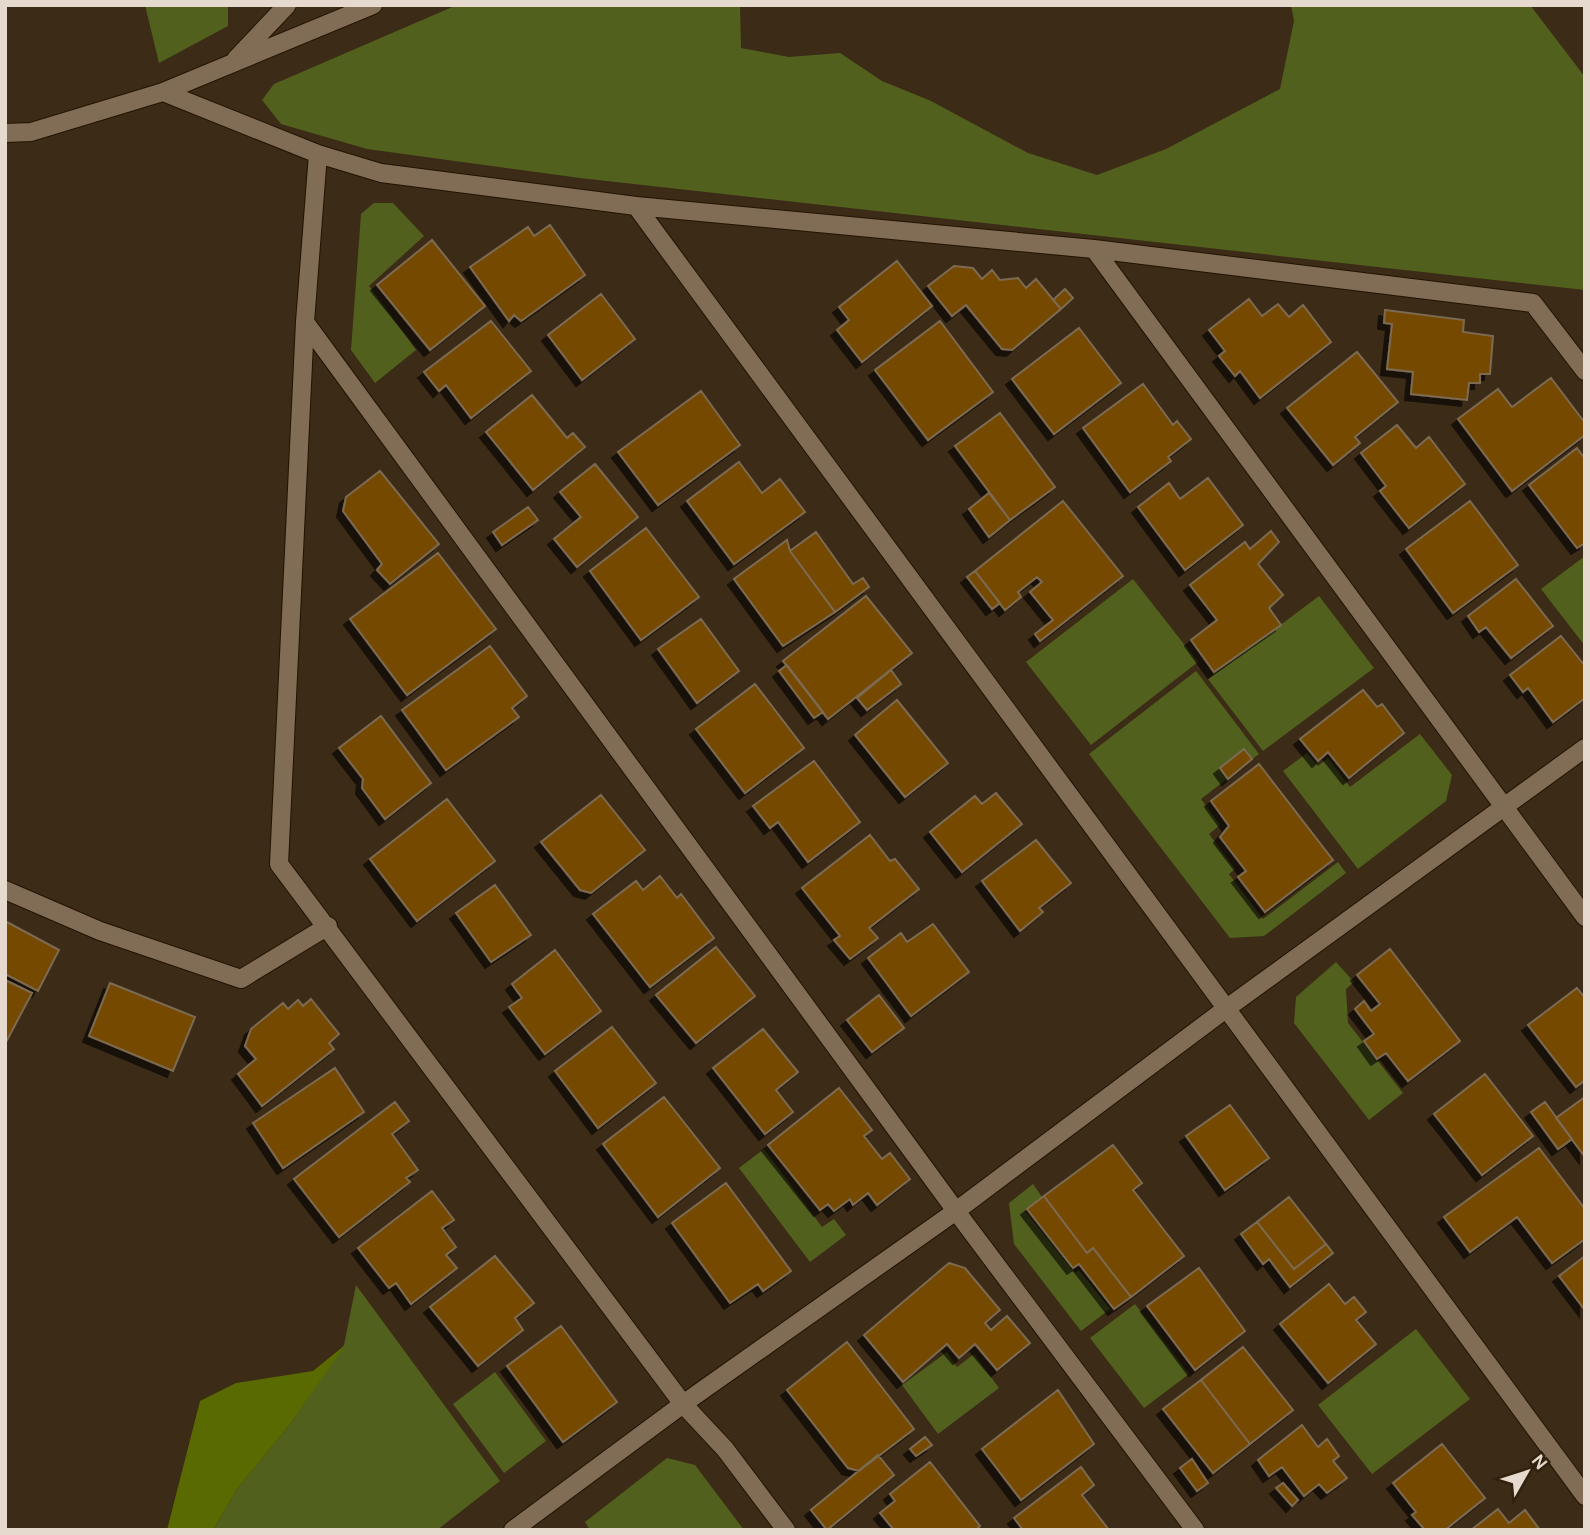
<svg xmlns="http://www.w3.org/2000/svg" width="1590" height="1535" font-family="Karla,sans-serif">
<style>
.green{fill:#52601e}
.forest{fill:#596b00}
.building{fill:#744a01;stroke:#7d6a52;stroke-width:2;filter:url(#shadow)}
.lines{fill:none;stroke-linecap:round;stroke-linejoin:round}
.minor-casing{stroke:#231301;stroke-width:20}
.minor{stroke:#816d56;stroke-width:18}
</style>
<defs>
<filter id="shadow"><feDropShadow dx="-6" dy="6" stdDeviation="0" flood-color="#0009"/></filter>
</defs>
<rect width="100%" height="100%" fill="#3c2b16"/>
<path class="green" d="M 145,5 L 228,5 L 228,26 L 159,63 Z
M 457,5 L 740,5 L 741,48 L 789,57 L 840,53 L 882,81 L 931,101 L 1028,153 L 1097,175 L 1166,149 L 1280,89 L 1294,21 L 1291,5 L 1530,5 L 1585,77 L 1585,290 L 580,178 L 367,149 L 281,124 L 262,100 L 274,84 Z
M 374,203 L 393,203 L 424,236 L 369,286 L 416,350 L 375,383 L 351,350 L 361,214 Z
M 1585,556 L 1585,646 L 1541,589 Z
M 1133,579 L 1198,662 L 1091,745 L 1026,662 Z
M 1319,596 L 1374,668 L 1263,751 L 1208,679 Z
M 1196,671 L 1259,754 L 1201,799 L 1220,825 L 1209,834 L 1235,869 L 1229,874 L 1263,919 L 1338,862 L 1346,873 L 1264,936 L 1230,938 L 1089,754 Z
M 1420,734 L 1452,775 L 1446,801 L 1358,869 L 1283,771 L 1307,753 L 1318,766 L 1328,758 L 1350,787 Z
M 1336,962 L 1354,982 L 1346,989 L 1348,1023 L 1403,1093 L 1369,1120 L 1294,1023 L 1296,997 Z
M 764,1149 L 822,1227 L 834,1219 L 846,1235 L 810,1262 L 739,1168 Z
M 1033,1184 L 1042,1197 L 1025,1211 L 1075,1273 L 1079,1270 L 1110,1309 L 1081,1331 L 1014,1244 L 1009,1203 Z
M 356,1285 L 500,1481 L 437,1530 L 213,1530 L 237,1489 L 291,1423 L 344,1345 Z
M 1135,1304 L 1189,1374 L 1144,1408 L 1090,1338 Z
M 1416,1329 L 1470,1399 L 1372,1474 L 1318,1405 Z
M 947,1352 L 957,1367 L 974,1354 L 999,1388 L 938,1434 L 902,1385 Z
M 495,1372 L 546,1441 L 504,1473 L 453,1404 Z
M 667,1458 L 695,1465 L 744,1530 L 590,1530 L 585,1522 Z"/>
<path class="forest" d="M 345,1345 L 291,1423 L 237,1489 L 213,1530 L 167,1530 L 200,1401 L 236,1383 L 313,1371 Z"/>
<path class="building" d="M 550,225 L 585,275 L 521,321 L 514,315 L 509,321 L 470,267 L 528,227 L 534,236 Z
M 432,240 L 485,306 L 430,350 L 377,285 Z
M 897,261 L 932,306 L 862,362 L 837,330 L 849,320 L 839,307 Z
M 954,266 L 973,268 L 982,279 L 992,270 L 1000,280 L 1018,278 L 1026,288 L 1036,279 L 1061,309 L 1012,350 L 1002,349 L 966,305 L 952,316 L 928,286 Z
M 1065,289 L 1073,298 L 1061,309 L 1053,300 Z
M 601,294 L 635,339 L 582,380 L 548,335 Z
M 1249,299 L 1262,316 L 1278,304 L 1289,317 L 1303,305 L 1331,342 L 1260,398 L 1240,371 L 1235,376 L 1219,356 L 1225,351 L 1209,330 Z
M 1385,310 L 1464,320 L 1463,332 L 1493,336 L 1490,374 L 1480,374 L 1480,383 L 1469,383 L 1467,400 L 1411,394 L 1413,372 L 1387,369 L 1392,324 L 1384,323 Z
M 491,321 L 531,371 L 471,418 L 446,385 L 439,391 L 424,372 Z
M 940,321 L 993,392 L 928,440 L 875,370 Z
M 1079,328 L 1121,383 L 1054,434 L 1012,379 Z
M 1357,352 L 1398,402 L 1355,437 L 1360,443 L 1333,465 L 1287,408 Z
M 1551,378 L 1585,423 L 1585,435 L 1512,491 L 1458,419 L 1498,389 L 1512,407 Z
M 1143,384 L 1173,425 L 1177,421 L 1191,439 L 1168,457 L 1171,461 L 1130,492 L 1083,428 Z
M 701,391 L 740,445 L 658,505 L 618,452 Z
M 532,395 L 567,438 L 573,433 L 585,447 L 533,490 L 486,432 Z
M 1000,413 L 1055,487 L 1010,520 L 955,446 Z
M 1397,425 L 1416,448 L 1429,437 L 1465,484 L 1409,528 L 1380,491 L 1386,486 L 1361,453 Z
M 1577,448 L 1585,459 L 1585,543 L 1577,548 L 1529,485 Z
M 739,462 L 762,493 L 780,479 L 805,512 L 734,564 L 687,501 Z
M 595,464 L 638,517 L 577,567 L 554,539 L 581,517 L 560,492 Z
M 380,471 L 439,544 L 390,584 L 377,570 L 382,564 L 343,511 L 346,497 Z
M 1208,478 L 1243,525 L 1185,570 L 1138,507 L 1169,483 L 1180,499 Z
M 989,493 L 1010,520 L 989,537 L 969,509 Z
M 1063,501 L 1123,576 L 1040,641 L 1035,634 L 1053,620 L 1030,592 L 1042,582 L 1037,577 L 1018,592 L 1021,597 L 1005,610 L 975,571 Z
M 1470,501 L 1518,565 L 1453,613 L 1406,549 Z
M 528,507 L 538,520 L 502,545 L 493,532 Z
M 646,528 L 699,597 L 641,640 L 590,571 Z
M 1271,531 L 1279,542 L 1258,564 L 1283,595 L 1269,608 L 1281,625 L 1214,672 L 1191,640 L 1217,620 L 1190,585 L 1245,542 L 1250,549 Z
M 816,532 L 853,584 L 863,578 L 869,587 L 835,612 L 790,551 Z
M 787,540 L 790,551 L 835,612 L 783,646 L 734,579 Z
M 438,553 L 496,629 L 407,695 L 350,619 Z
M 975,571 L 1000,603 L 992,609 L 967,577 Z
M 1516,579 L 1553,626 L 1511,658 L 1486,627 L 1479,632 L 1468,616 Z
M 866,596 L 912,653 L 828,719 L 783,661 Z
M 701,619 L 739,671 L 697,703 L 658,649 Z
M 1561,636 L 1585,666 L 1585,698 L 1553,722 L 1528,688 L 1523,692 L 1510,675 Z
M 490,646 L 527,696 L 512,708 L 519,717 L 446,770 L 402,710 Z
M 787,665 L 823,712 L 814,718 L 779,671 Z
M 891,670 L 901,684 L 867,710 L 857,698 Z
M 755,684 L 804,748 L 745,793 L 696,729 Z
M 1363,690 L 1377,707 L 1382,704 L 1404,733 L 1349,778 L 1328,752 L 1318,761 L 1300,739 Z
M 897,700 L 948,763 L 905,797 L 855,735 Z
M 381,716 L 431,783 L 385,819 L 362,788 L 363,779 L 339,748 Z
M 1244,749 L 1252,759 L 1228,779 L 1220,768 Z
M 814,761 L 860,822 L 808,862 L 778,822 L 770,828 L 753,806 Z
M 1259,764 L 1333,860 L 1265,912 L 1238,877 L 1246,871 L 1220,837 L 1229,826 L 1211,801 Z
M 996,793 L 1022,824 L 962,872 L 930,832 L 975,796 L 982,804 Z
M 601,795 L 645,850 L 591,893 L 580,890 L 541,842 Z
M 447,799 L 495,861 L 417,921 L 370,859 Z
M 870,835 L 890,861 L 895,859 L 919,889 L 869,928 L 878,938 L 850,959 L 834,940 L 840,936 L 802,888 Z
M 1036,840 L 1071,883 L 1039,908 L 1043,912 L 1020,931 L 982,881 Z
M 660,876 L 677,898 L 681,894 L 714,938 L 650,987 L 593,914 L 636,881 L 643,890 Z
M 495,885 L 531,935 L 491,962 L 456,913 Z
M 5,921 L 59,950 L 38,991 L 5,974 Z
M 933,924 L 969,972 L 911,1016 L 868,958 L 901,933 L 907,942 Z
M 716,947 L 755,996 L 696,1043 L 656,995 Z
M 1390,949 L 1460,1041 L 1408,1081 L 1386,1053 L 1377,1059 L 1364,1041 L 1374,1034 L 1355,1009 L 1364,1001 L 1371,1011 L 1380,1004 L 1357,975 Z
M 555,950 L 601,1011 L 545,1054 L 509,1007 L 522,998 L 512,984 Z
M 5,980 L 32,993 L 5,1044 Z
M 110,983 L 195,1017 L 173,1071 L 89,1036 Z
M 1577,988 L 1585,998 L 1585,1080 L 1576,1087 L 1528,1025 Z
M 879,995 L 904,1028 L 872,1052 L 847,1020 Z
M 311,999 L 339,1034 L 329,1043 L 334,1049 L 262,1106 L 238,1074 L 256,1059 L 245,1046 L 251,1029 L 283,1003 L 288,1009 L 298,1000 L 303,1006 Z
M 612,1027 L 656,1083 L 598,1128 L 555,1071 Z
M 763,1029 L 798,1072 L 776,1090 L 793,1112 L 765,1134 L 713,1068 Z
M 335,1068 L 364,1112 L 283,1168 L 253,1123 Z
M 1485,1074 L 1533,1136 L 1482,1175 L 1434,1114 Z
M 839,1088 L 872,1130 L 864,1136 L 882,1159 L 890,1153 L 910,1179 L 877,1205 L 868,1193 L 853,1205 L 850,1199 L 834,1211 L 828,1204 L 820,1210 L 768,1145 Z
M 664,1097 L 720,1168 L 658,1217 L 603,1144 Z
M 1585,1097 L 1585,1157 L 1556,1118 Z
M 395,1102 L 409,1121 L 392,1134 L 418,1170 L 406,1178 L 410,1182 L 339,1237 L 294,1179 Z
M 1545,1102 L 1572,1139 L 1558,1149 L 1531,1112 Z
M 1230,1105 L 1269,1158 L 1225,1190 L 1186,1136 Z
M 1113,1145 L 1142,1183 L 1133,1190 L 1184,1256 L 1131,1297 L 1093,1248 L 1087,1253 L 1044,1196 Z
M 1539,1148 L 1585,1209 L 1585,1239 L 1552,1263 L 1517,1217 L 1470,1252 L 1444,1217 Z
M 726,1183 L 791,1271 L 763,1291 L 758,1284 L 730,1303 L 672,1223 Z
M 432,1191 L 454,1220 L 442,1228 L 456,1247 L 446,1255 L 457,1268 L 411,1304 L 396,1283 L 389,1288 L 358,1248 Z
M 1044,1196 L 1087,1253 L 1093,1248 L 1131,1297 L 1114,1309 L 1079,1264 L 1073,1268 L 1027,1209 Z
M 1289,1197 L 1326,1244 L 1294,1269 L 1257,1222 Z
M 1257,1222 L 1294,1269 L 1326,1244 L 1333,1253 L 1290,1287 L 1269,1259 L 1263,1264 L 1241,1234 Z
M 495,1256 L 534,1303 L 515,1318 L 523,1330 L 478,1366 L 430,1307 Z
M 1585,1256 L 1585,1310 L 1559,1276 Z
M 949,1263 L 965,1268 L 1000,1310 L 985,1323 L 991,1330 L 1007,1316 L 1030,1343 L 997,1370 L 975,1344 L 959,1358 L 947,1344 L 903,1382 L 864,1335 Z
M 1199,1268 L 1245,1331 L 1195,1370 L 1147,1306 Z
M 1329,1284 L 1345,1304 L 1354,1297 L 1366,1312 L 1356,1320 L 1376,1344 L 1328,1383 L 1280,1324 Z
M 561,1326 L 617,1402 L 563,1442 L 507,1366 Z
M 847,1342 L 914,1429 L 859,1471 L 848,1468 L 787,1390 Z
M 1243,1347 L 1293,1410 L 1250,1444 L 1201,1380 Z
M 1201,1380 L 1250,1444 L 1213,1473 L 1163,1409 Z
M 1058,1390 L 1094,1444 L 1021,1500 L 982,1449 Z
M 1302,1425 L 1318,1447 L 1327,1439 L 1339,1456 L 1333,1461 L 1347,1478 L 1327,1493 L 1319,1484 L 1304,1496 L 1282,1467 L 1269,1476 L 1258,1460 Z
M 925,1437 L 932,1445 L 916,1456 L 910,1449 Z
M 1442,1444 L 1485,1498 L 1445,1530 L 1425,1530 L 1412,1515 L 1416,1512 L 1393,1483 Z
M 878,1455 L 894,1475 L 827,1530 L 811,1510 Z
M 1192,1459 L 1208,1483 L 1197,1491 L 1180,1468 Z
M 930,1462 L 980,1526 L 976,1530 L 894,1530 L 880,1513 L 895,1501 L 890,1494 Z
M 1081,1467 L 1094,1485 L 1082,1495 L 1109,1530 L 1023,1530 L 1014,1518 Z
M 1283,1483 L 1298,1500 L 1292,1506 L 1276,1488 Z
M 1498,1509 L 1509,1523 L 1525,1510 L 1540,1530 L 1471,1530 Z"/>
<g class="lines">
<g class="minor-casing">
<path id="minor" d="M 236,59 L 287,5
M 163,92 L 318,154 L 381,173 L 636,206 L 1094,249 L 1533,303 L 1585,371
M 5,133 L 31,132 L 163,92 L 373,5
M 318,154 L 305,322 L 279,864 L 683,1404 L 725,1449 L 786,1530
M 636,206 L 1585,1496
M 1094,249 L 1585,917
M 305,322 L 956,1211 L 1195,1530
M 5,890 L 100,931 L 241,979 L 328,926
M 513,1530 L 683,1404 L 956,1211 L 1227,1008 L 1585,748"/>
</g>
<use href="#minor" class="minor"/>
</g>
<rect width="1590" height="1535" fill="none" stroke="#e5dacd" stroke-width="14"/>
<g transform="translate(1527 1472) rotate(51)" stroke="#32210c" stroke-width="5" paint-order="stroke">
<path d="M0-5L12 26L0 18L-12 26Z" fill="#e5dacd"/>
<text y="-10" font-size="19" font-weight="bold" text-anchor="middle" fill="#e5dacd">N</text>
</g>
</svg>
